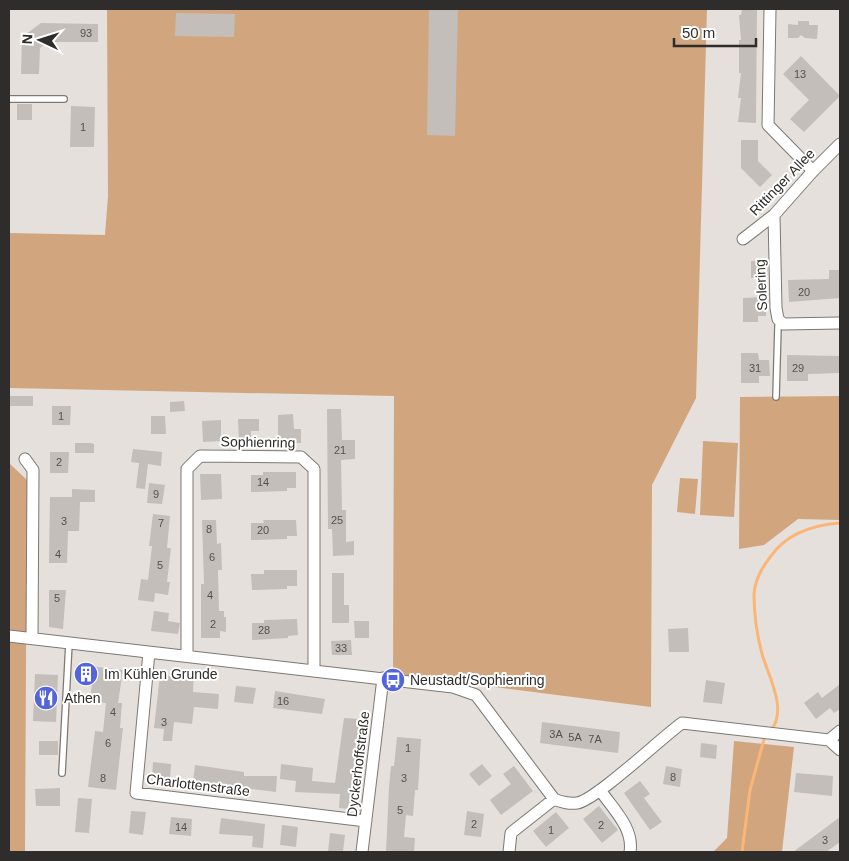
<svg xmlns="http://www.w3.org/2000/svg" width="849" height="861" font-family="Helvetica,sans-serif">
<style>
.green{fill:#d1a67f}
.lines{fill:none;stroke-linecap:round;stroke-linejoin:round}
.stream{stroke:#fbb677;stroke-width:3}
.building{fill:#c3beba}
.service-casing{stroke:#7c7874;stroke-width:8}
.minor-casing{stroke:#7c7874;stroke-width:13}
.service{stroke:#fff;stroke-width:5.5}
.minor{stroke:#fff;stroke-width:11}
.labels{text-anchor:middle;stroke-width:4;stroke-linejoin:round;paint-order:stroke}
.number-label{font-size:11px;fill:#54514f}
.street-label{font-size:14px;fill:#2f2d2b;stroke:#fff}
.poi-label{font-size:14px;fill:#2f2d2b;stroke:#fff;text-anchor:start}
</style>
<rect width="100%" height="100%" fill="#e5e0dc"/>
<path class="green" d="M 107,9 L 707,9 L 696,398 L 652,485 L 651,707 L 393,674 L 394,396 L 10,388 L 9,418 L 9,233 L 105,235 L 108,196 Z
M 840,396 L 840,520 L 798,519 L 764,545 L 739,549 L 740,397 Z
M 703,441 L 738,443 L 734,517 L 700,515 Z
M 9,463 L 27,480 L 25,852 L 9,852 Z
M 680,478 L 698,479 L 695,514 L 677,512 Z
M 734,741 L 794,747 L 782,852 L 713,852 L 727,838 Z"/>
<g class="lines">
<path class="stream" d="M 771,730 C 788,710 768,675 762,654 C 757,635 754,613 754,594 C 755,580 763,566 771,556 C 787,533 814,525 840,523
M 742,852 L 750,790 L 765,736"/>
</g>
<path class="building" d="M 429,9 L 458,9 L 455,136 L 427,135 Z
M 742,9 L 757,9 L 756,123 L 738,122 L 741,98 L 738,98 L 741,73 L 739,73 L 739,40 L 741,40 L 739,15 L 741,15 Z
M 176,13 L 235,14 L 234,37 L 175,36 Z
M 798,21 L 809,21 L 809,25 L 818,25 L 817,39 L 805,38 L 801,35 L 798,38 L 788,38 L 788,24 L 798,25 Z
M 41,23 L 98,24 L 98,42 L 48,42 L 40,48 L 39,74 L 21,74 L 22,37 Z
M 801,56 L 840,96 L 804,132 L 790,119 L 809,100 L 783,74 Z
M 17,104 L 32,104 L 32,120 L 17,120 Z
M 71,106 L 95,107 L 94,147 L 70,147 Z
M 741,140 L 758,140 L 758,161 L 772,175 L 760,187 L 741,168 Z
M 751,261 L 767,261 L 768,278 L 751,278 Z
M 829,270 L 840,270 L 840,298 L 789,302 L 788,280 L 829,279 Z
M 766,297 L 766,316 L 758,316 L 758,322 L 743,322 L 743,298 Z
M 741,353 L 758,353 L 759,360 L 769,360 L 770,376 L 759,376 L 759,383 L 741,383 Z
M 787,355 L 840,356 L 840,373 L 808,374 L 808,381 L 787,381 Z
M 10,396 L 33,396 L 33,406 L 10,406 Z
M 184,401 L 185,411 L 170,412 L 170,402 Z
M 52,406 L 71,406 L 70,425 L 52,425 Z
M 327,409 L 341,409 L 342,440 L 355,440 L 355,459 L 341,460 L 342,510 L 346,510 L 346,542 L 354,541 L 354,555 L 333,556 L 332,529 L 328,529 Z
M 293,414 L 294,429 L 301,429 L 301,443 L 278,443 L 278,415 Z
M 151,416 L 165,416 L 166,434 L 151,434 Z
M 238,419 L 259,419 L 259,431 L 251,431 L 251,442 L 239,442 Z
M 221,420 L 221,441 L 203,442 L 202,421 Z
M 75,443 L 91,443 L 94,444 L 94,453 L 75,453 Z
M 133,449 L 162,452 L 161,466 L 148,464 L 145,489 L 136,488 L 139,463 L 131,462 Z
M 50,452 L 69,452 L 68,473 L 50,473 Z
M 263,472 L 296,472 L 296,488 L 287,488 L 287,491 L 251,492 L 251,475 L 263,475 Z
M 200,474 L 221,474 L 222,499 L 201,500 Z
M 149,483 L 165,485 L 162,504 L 147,503 Z
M 72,489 L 95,490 L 95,502 L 80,502 L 79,531 L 68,531 L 67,563 L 49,563 L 50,497 L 72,497 Z
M 153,514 L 170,516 L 167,548 L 171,548 L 167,582 L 170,582 L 168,595 L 155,593 L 154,602 L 138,600 L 141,579 L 148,580 L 152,546 L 149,546 Z
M 202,520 L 216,520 L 217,544 L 221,543 L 222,570 L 218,570 L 219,611 L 224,611 L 224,617 L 226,617 L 226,632 L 220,631 L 220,638 L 201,638 L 201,584 L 204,584 Z
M 263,520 L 296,520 L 297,536 L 287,536 L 287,539 L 251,540 L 251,523 L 264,523 Z
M 264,570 L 297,570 L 297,586 L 287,586 L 287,589 L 252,590 L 251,574 L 264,574 Z
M 332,573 L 344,573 L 344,605 L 349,605 L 349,623 L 332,623 Z
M 49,590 L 66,590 L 63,629 L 49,627 Z
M 154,611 L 169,613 L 168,621 L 180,623 L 178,634 L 151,631 Z
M 297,619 L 298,635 L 288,636 L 288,638 L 252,640 L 252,623 L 264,623 L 264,620 Z
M 354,621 L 369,621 L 369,638 L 355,638 Z
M 688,628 L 689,652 L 669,652 L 668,629 Z
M 351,640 L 352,655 L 332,655 L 331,641 Z
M 82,665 L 123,670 L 118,703 L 122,703 L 120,728 L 123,728 L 116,790 L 88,787 L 95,731 L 103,732 L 106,703 L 90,701 L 92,683 L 81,682 Z
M 178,672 L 194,673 L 193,692 L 219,694 L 218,709 L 194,707 L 192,724 L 174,722 L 172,741 L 163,741 L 164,729 L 154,728 L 160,675 L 177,676 Z
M 35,674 L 58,675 L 56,722 L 33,721 Z
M 706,680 L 725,683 L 722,704 L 703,702 Z
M 840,684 L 840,709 L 834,713 L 830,708 L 816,719 L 804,703 L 818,692 L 822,698 Z
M 236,686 L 256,688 L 253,704 L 234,702 Z
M 275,691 L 325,699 L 322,714 L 273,708 Z
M 344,718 L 360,719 L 353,795 L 350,795 L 349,809 L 339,808 L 340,794 L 295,792 L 296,781 L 280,779 L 281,764 L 313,768 L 312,781 L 335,783 Z
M 542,722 L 620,732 L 618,753 L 540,743 Z
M 397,737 L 421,739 L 418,790 L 415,790 L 413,816 L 406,815 L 404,837 L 415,838 L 414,852 L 386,852 L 389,787 L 391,766 L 394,766 Z
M 39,741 L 58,741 L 58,755 L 39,755 Z
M 701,743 L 717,745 L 716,759 L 700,757 Z
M 153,762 L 171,764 L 170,779 L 152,778 Z
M 482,764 L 492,776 L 479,786 L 469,774 Z
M 195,765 L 244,772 L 244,776 L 277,776 L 276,792 L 193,782 Z
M 514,766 L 533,791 L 501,815 L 490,800 L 511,784 L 503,774 Z
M 666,766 L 682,769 L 680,787 L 663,784 Z
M 796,773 L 833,776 L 832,796 L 794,792 Z
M 640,781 L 650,794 L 644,798 L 662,822 L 650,830 L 624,793 Z
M 60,788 L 60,806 L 36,806 L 35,789 Z
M 78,798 L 92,799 L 89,833 L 75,832 Z
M 599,806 L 618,830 L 602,843 L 583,819 Z
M 131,811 L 146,812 L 143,835 L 129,833 Z
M 467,811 L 484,814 L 481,837 L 464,835 Z
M 556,812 L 569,828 L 546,847 L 533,831 Z
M 171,817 L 192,819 L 191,836 L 169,834 Z
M 840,817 L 840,842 L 826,852 L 793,852 Z
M 221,818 L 265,824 L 263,848 L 252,847 L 253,836 L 219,834 Z
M 282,825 L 298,827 L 296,847 L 280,845 Z
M 330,833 L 345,835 L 343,852 L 328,852 Z"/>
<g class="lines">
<g class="service-casing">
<path id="service" d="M 9,99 L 64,99
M 776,397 L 778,326 L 781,322
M 62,773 L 69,643"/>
</g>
<g class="minor-casing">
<path id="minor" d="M 770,9 L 768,125 L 813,171
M 774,215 L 776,308 L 778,319 L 783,324 L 840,323
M 743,239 L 774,215 L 813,171 L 840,144
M 25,459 L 33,470 L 32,638
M 9,636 L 453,687 L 476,695 L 554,799 C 560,802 570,804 577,803 C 596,800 661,738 682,723 L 829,740 L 840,731
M 149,652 L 136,793 L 366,821
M 187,656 L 187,469 L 200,456 L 301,457 L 314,469 L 314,671
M 829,740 L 840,750
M 600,790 C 613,809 634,828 630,852
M 362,852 L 383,678
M 509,852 L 511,833 L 554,799"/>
</g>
<use href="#service" class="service"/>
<use href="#minor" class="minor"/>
</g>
<defs>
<g id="building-disc" transform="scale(1.25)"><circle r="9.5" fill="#5464db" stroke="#fff"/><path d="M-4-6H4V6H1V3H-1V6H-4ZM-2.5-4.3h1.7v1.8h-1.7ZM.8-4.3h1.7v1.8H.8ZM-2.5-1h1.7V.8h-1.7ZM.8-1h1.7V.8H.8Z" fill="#fff"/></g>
<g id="bus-disc" transform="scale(1.25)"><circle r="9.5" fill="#5464db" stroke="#fff"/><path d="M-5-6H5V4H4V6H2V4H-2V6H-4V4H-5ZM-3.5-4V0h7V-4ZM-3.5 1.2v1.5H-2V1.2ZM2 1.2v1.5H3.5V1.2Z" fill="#fff"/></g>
<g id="restaurant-disc" transform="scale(1.25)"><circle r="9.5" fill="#5464db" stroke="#fff"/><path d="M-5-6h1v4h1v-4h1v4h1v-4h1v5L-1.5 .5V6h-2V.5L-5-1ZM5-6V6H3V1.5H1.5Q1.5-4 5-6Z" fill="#fff"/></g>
</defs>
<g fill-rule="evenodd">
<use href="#building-disc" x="86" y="674"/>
<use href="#bus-disc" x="393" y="680"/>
<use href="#restaurant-disc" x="46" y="698"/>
</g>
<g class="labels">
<g class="number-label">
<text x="86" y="37">93</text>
<text x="800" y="78">13</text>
<text x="83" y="131">1</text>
<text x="804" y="296">20</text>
<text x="755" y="372">31</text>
<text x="798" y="372">29</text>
<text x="61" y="420">1</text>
<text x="340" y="454">21</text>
<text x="59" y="466">2</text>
<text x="263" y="486">14</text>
<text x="156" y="498">9</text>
<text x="337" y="524">25</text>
<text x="64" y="525">3</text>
<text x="161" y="527">7</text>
<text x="209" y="533">8</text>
<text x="263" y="534">20</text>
<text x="58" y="558">4</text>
<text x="212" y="561">6</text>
<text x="160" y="569">5</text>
<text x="210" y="599">4</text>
<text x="57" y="602">5</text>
<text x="213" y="628">2</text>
<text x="264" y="634">28</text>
<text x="341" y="652">33</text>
<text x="283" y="705">16</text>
<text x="113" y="716">4</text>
<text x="164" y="726">3</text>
<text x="556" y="738">3A</text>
<text x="575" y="741">5A</text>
<text x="595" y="743">7A</text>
<text x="108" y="747">6</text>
<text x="408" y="752">1</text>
<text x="673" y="781">8</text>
<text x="103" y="782">8</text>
<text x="404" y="782">3</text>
<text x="400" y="814">5</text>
<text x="474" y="828">2</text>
<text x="601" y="829">2</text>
<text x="181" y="831">14</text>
<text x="551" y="834">1</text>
<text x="825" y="844">3</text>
</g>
<g class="street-label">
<text transform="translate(782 182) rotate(-46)" y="5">Rittinger Allee</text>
<text transform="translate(761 285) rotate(-93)" y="5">Solering</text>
<text transform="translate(258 442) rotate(1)" y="5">Sophienring</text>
<text transform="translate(358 764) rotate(-83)" y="5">Dyckerhoffstraße</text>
<text transform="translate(198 785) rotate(7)" y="5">Charlottenstraße</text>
</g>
<g class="poi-label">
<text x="104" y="679">Im Kühlen Grunde</text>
<text x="410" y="685">Neustadt/Sophienring</text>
<text x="64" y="703">Athen</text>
</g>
</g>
<rect width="849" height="861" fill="none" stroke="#2f2d2b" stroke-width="20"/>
<g transform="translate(40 40) rotate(274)" stroke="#ffffff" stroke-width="4" paint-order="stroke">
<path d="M0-4L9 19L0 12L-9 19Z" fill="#2f2d2b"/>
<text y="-8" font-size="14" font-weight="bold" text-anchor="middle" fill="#2f2d2b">N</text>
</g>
<path d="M674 38v8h82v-8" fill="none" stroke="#2f2d2b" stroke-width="2.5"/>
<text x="682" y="38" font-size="15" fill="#2f2d2b" stroke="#ffffff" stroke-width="4" paint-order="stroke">50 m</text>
</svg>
